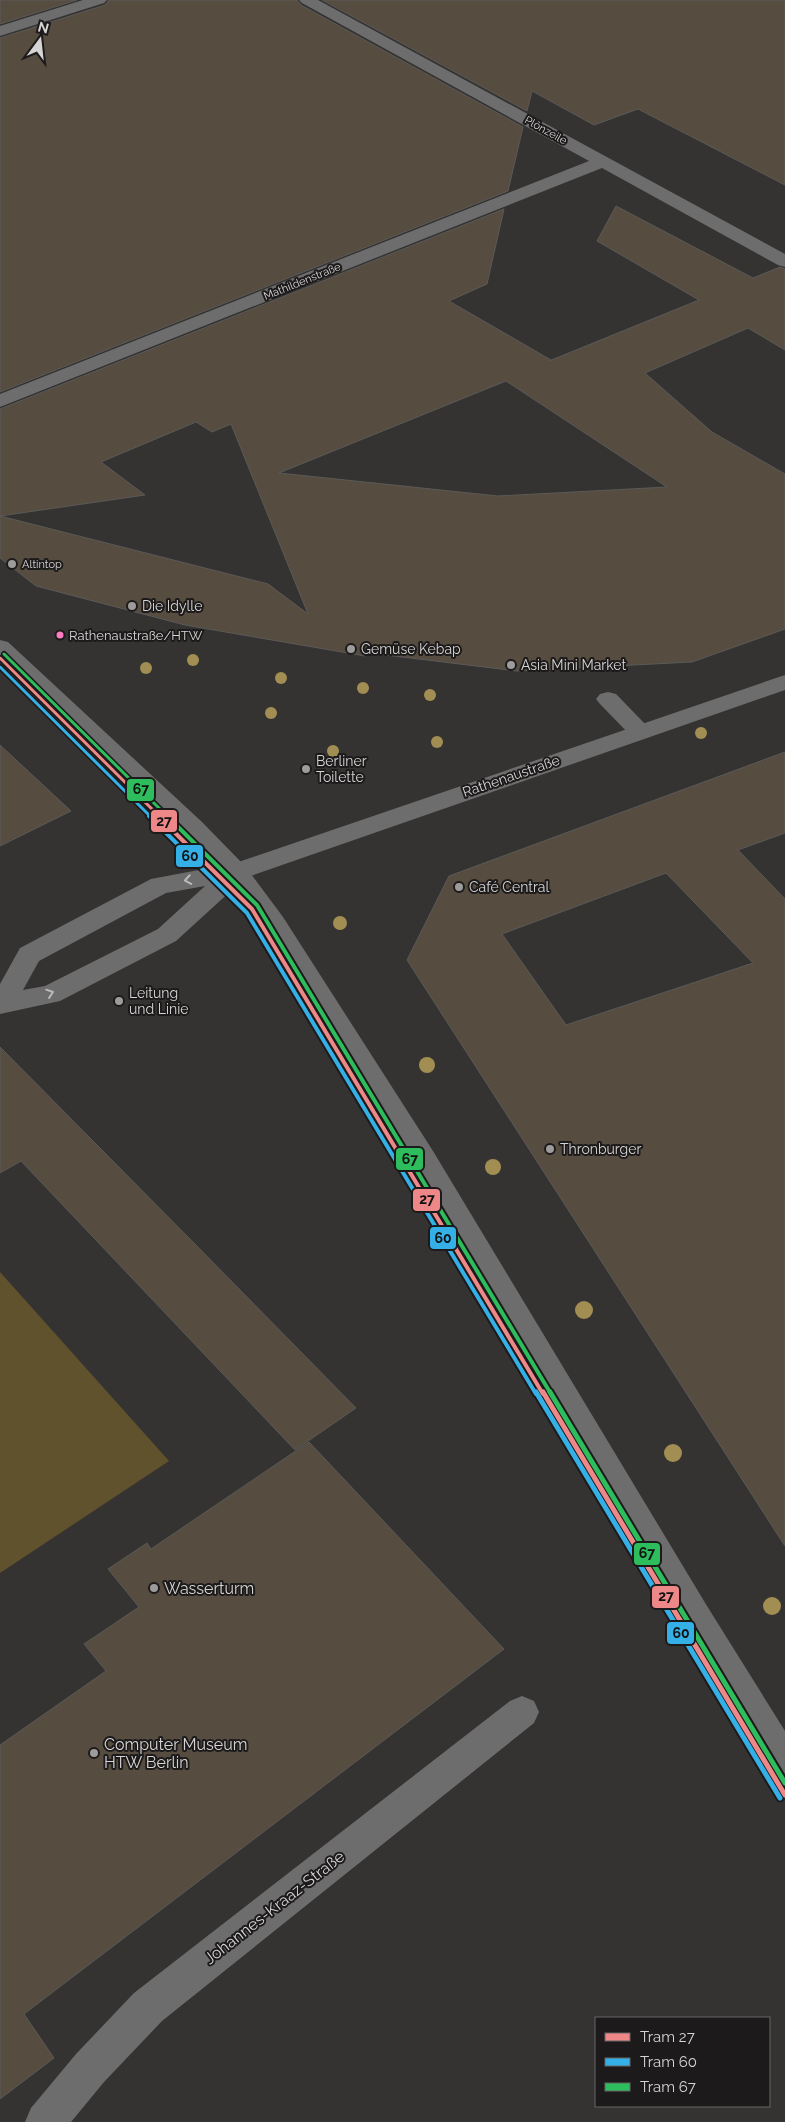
<svg xmlns="http://www.w3.org/2000/svg" width="785" height="2122" font-family="Raleway,sans-serif">
<style>
.green{fill:#5f522c}
.building{fill:#564c40;stroke:#5b5a58;fill-rule:evenodd}
.lines{fill:none;stroke-linecap:round;stroke-linejoin:round}
.service{fill:#6e6d6d;fill-rule:evenodd}
.minor{fill:#6e6d6d;fill-rule:evenodd}
.tertiary{fill:#6e6d6d;fill-rule:evenodd}
.tram-1-far2-casing{stroke:#1c1a1a;stroke-width:6}
.tram-1-far1-casing{stroke:#1c1a1a;stroke-width:8}
.tram-1-casing{stroke:#1c1a1a;stroke-width:9}
.tram-2-far2-casing{stroke:#1c1a1a;stroke-width:6}
.tram-2-far1-casing{stroke:#1c1a1a;stroke-width:8}
.tram-2-casing{stroke:#1c1a1a;stroke-width:9}
.tram-3-far2-casing{stroke:#1c1a1a;stroke-width:6}
.tram-3-far1-casing{stroke:#1c1a1a;stroke-width:8}
.tram-3-casing{stroke:#1c1a1a;stroke-width:9}
.tram-1-far2{stroke:#e88;stroke-width:3}
.tram-1-far1{stroke:#e88;stroke-width:4}
.tram-1{stroke:#e88;stroke-width:5}
.tram-2-far2{stroke:#34b0e7;stroke-width:3}
.tram-2-far1{stroke:#34b0e7;stroke-width:4}
.tram-2{stroke:#34b0e7;stroke-width:5}
.tram-3-far2{stroke:#2dbd5d;stroke-width:3}
.tram-3-far1{stroke:#2dbd5d;stroke-width:4}
.tram-3{stroke:#2dbd5d;stroke-width:5}
.tree{fill:#a28e52}
.oneway{stroke:#bdbbba}
.poi-dot{fill:#9e9c9b;stroke:#1c1a1a;stroke-width:2}
.bus-dot{fill:#fe7ac1;stroke:#1c1a1a;stroke-width:2}
.labels{text-anchor:middle;stroke-width:4;stroke-linejoin:round;paint-order:stroke}
.far-street-label{font-size:11px;fill:#d7d5d4;stroke:#1c1a1a}
.far-poi-label{font-size:11px;fill:#d7d5d4;stroke:#1c1a1a;text-anchor:start}
.bus-label{font-size:13px;fill:#d7d5d4;stroke:#1c1a1a;text-anchor:start}
.poi-label{font-size:14px;fill:#d7d5d4;stroke:#1c1a1a;text-anchor:start}
.street-label{font-size:14px;fill:#d7d5d4;stroke:#1c1a1a}
.near-poi-label{font-size:16px;fill:#d7d5d4;stroke:#1c1a1a;text-anchor:start}
.near-street-label{font-size:16px;fill:#d7d5d4;stroke:#1c1a1a}
.line-badge{stroke:#1c1a1a;stroke-width:2}
.pale-badge-label{font-size:14px;text-anchor:middle;font-weight:bold;fill:#111}
</style>
<rect width="100%" height="100%" fill="#353332"/>
<path class="green" d="M 0,1272 L 169,1461 L 0,1573 Z"/>
<path class="building" d="M 0,0 L 77,0 L 0,24 Z
M 109,0 L 297,0 L 301,5 L 523,127 L 508,191 L 0,392 L 0,38 L 105,5 Z
M 322,0 L 785,0 L 785,185 L 638,109 L 594,125 L 532,91 L 527,111 Z
M 616,206 L 753,278 L 780,267 L 785,269 L 785,350 L 748,328 L 645,373 L 712,432 L 785,474 L 785,629 L 692,662 L 517,671 L 361,652 L 365,656 L 185,625 L 36,586 L 0,558 L 0,516 L 268,584 L 308,614 L 231,424 L 212,432 L 196,422 L 101,462 L 145,495 L 0,516 L 0,409 L 504,209 L 487,284 L 449,301 L 551,360 L 549,361 L 699,300 L 597,241 ZM 506,381 L 667,487 L 498,496 L 279,473 Z
M 0,745 L 71,811 L 0,846 Z
M 785,752 L 785,833 L 738,850 L 785,899 L 785,1546 L 407,960 L 449,876 ZM 666,873 L 753,963 L 566,1025 L 502,934 Z
M 0,1047 L 190,1239 L 356,1408 L 295,1450 L 21,1161 L 0,1173 Z
M 309,1442 L 504,1649 L 24,2014 L 54,2058 L 0,2099 L 0,1745 L 106,1671 L 84,1644 L 139,1607 L 108,1569 L 147,1543 L 151,1549 Z"/>
<g class="lines">
<path class="service" d="M 608,692 L 616,694 L 648,727 L 652,732 L 648,737 L 640,740 L 632,737 L 600,704 L 596,699 L 600,694 Z
M 236,863 L 245,866 L 249,872 L 245,878 L 176,941 L 60,1001 L 0,1014 L 0,984 L 20,948 L 151,879 ZM 205,886 L 158,929 L 45,986 L 23,990 L 39,961 L 166,893 Z
M 522,1696 L 534,1701 L 539,1712 L 534,1723 L 162,2021 L 104,2082 L 71,2122 L 25,2122 L 31,2108 L 76,2054 L 134,1993 L 510,1701 Z"/>
<path class="minor" d="M 83,0 L 107,0 L 104,3 L 0,36 L 0,26 Z
M 299,0 L 318,0 L 785,254 L 785,267 L 778,265 L 602,168 L 0,407 L 0,394 L 589,161 L 302,3 Z
M 785,675 L 785,690 L 245,878 L 236,881 L 227,878 L 223,872 L 227,866 Z"/>
<path class="tertiary" d="M 0,640 L 8,642 L 202,822 L 245,866 L 283,917 L 433,1151 L 707,1606 L 785,1731 L 785,1780 L 772,1775 L 683,1628 L 413,1167 L 265,929 L 227,878 L 184,834 L 0,660 Z"/>
<g class="tram-1-far2-casing">
<path id="tram-1-far2" d="M 0,658 L 160,817"/>
</g>
<g class="tram-1-far1-casing">
<path id="tram-1-far1" d="M 158,816 L 252,909 L 543,1394"/>
</g>
<g class="tram-1-casing">
<path id="tram-1" d="M 543,1392 L 785,1795"/>
</g>
<g class="tram-2-far2-casing">
<path id="tram-2-far2" d="M 0,667 L 151,817"/>
</g>
<g class="tram-2-far1-casing">
<path id="tram-2-far1" d="M 149,816 L 247,913 L 536,1394"/>
</g>
<g class="tram-2-casing">
<path id="tram-2" d="M 536,1392 L 780,1798"/>
</g>
<g class="tram-3-far2-casing">
<path id="tram-3-far2" d="M 4,654 L 168,817"/>
</g>
<g class="tram-3-far1-casing">
<path id="tram-3-far1" d="M 167,816 L 257,905 L 551,1394"/>
</g>
<g class="tram-3-casing">
<path id="tram-3" d="M 550,1392 L 785,1783"/>
</g>
<use href="#tram-1-far2" class="tram-1-far2"/>
<use href="#tram-1-far1" class="tram-1-far1"/>
<use href="#tram-1" class="tram-1"/>
<use href="#tram-2-far2" class="tram-2-far2"/>
<use href="#tram-2-far1" class="tram-2-far1"/>
<use href="#tram-2" class="tram-2"/>
<use href="#tram-3-far2" class="tram-3-far2"/>
<use href="#tram-3-far1" class="tram-3-far1"/>
<use href="#tram-3" class="tram-3"/>
</g>
<g class="tree">
<circle cx="193" cy="660" r="6"/>
<circle cx="146" cy="668" r="6"/>
<circle cx="281" cy="678" r="6"/>
<circle cx="363" cy="688" r="6"/>
<circle cx="430" cy="695" r="6"/>
<circle cx="271" cy="713" r="6"/>
<circle cx="701" cy="733" r="6"/>
<circle cx="437" cy="742" r="6"/>
<circle cx="333" cy="751" r="6"/>
<circle cx="340" cy="923" r="7"/>
<circle cx="427" cy="1065" r="8"/>
<circle cx="493" cy="1167" r="8"/>
<circle cx="584" cy="1310" r="9"/>
<circle cx="673" cy="1453" r="9"/>
<circle cx="772" cy="1606" r="9"/>
</g>
<defs><path id="oneway-chevron" d="M-2-3.5L2.5 0L-2 3.5" fill="none" stroke-width="1.6" stroke-linecap="round" stroke-linejoin="round" transform="scale(1.25)"/></defs>
<g class="oneway">
<use href="#oneway-chevron" transform="translate(188 880) rotate(170)"/>
<use href="#oneway-chevron" transform="translate(50 993) rotate(-19)"/>
</g>
<g class="poi-dot">
<circle cx="12" cy="564" r="5"/>
<circle cx="132" cy="606" r="5"/>
<circle cx="351" cy="649" r="5"/>
<circle cx="511" cy="665" r="5"/>
<circle cx="306" cy="769" r="5"/>
<circle cx="459" cy="887" r="5"/>
<circle cx="119" cy="1001" r="5"/>
<circle cx="550" cy="1149" r="5"/>
<circle cx="154" cy="1588" r="5"/>
<circle cx="94" cy="1753" r="5"/>
</g>
<circle class="bus-dot" cx="60" cy="635" r="4.5"/>
<g class="labels">
<g class="far-street-label">
<text transform="translate(546 130) rotate(29)" y="4">Plönzeile</text>
<text transform="translate(302 281) rotate(-22)" y="4">Mathildenstraße</text>
</g>
<g class="far-poi-label">
<text x="22" y="568">Altintop</text>
</g>
<g class="bus-label">
<text x="69" y="640">Rathenaustraße/HTW</text>
</g>
<g class="poi-label">
<text x="142" y="611">Die Idylle</text>
<text x="361" y="654">Gemüse Kebap</text>
<text x="521" y="670">Asia Mini Market</text>
<text x="316" y="766">Berliner<tspan x="316" dy="16">Toilette</tspan></text>
<text x="469" y="892">Café Central</text>
<text x="129" y="998">Leitung<tspan x="129" dy="16">und Linie</tspan></text>
<text x="560" y="1154">Thronburger</text>
</g>
<g class="street-label">
<text transform="translate(511 776) rotate(-19)" y="5">Rathenaustraße</text>
</g>
<g class="near-poi-label">
<text x="164" y="1594">Wasserturm</text>
<text x="104" y="1750">Computer Museum<tspan x="104" dy="18">HTW Berlin</tspan></text>
</g>
<g class="near-street-label">
<text transform="translate(274 1907) rotate(-38)" y="6">Johannes-Kraaz-Straße</text>
</g>
</g>
<g class="line-badge">
<rect x="126" y="778" width="29" height="24" rx="5" fill="#2dbd5d"/>
<rect x="150" y="809" width="28" height="24" rx="5" fill="#e88"/>
<rect x="175" y="844" width="29" height="24" rx="5" fill="#34b0e7"/>
<rect x="395" y="1147" width="29" height="24" rx="5" fill="#2dbd5d"/>
<rect x="412" y="1188" width="29" height="24" rx="5" fill="#e88"/>
<rect x="429" y="1226" width="28" height="24" rx="5" fill="#34b0e7"/>
<rect x="633" y="1542" width="28" height="24" rx="5" fill="#2dbd5d"/>
<rect x="651" y="1585" width="29" height="24" rx="5" fill="#e88"/>
<rect x="666" y="1621" width="29" height="24" rx="5" fill="#34b0e7"/>
</g>
<g class="pale-badge-label">
<text x="141" y="794">67</text>
<text x="164" y="826">27</text>
<text x="190" y="861">60</text>
<text x="410" y="1164">67</text>
<text x="427" y="1204">27</text>
<text x="443" y="1243">60</text>
<text x="647" y="1558">67</text>
<text x="666" y="1601">27</text>
<text x="681" y="1638">60</text>
</g>
<rect x="595" y="2017" width="175" height="90" fill="#1c1a1a" stroke="#676564"/>
<rect x="605" y="2033" width="25" height="8" fill="#ee8888" stroke="#676564"/>
<text x="640" y="2042" font-size="15" fill="#d7d5d4">Tram 27</text>
<rect x="605" y="2058" width="25" height="8" fill="#34b0e7" stroke="#676564"/>
<text x="640" y="2067" font-size="15" fill="#d7d5d4">Tram 60</text>
<rect x="605" y="2083" width="25" height="8" fill="#2dbd5d" stroke="#676564"/>
<text x="640" y="2092" font-size="15" fill="#d7d5d4">Tram 67</text>
<g transform="translate(40 40) rotate(15)" stroke="#1c1a1a" stroke-width="4" paint-order="stroke">
<path d="M0-4L9 19L0 12L-9 19Z" fill="#d7d5d4"/>
<text y="-8" font-size="14" font-weight="bold" text-anchor="middle" fill="#d7d5d4">N</text>
</g>
</svg>
